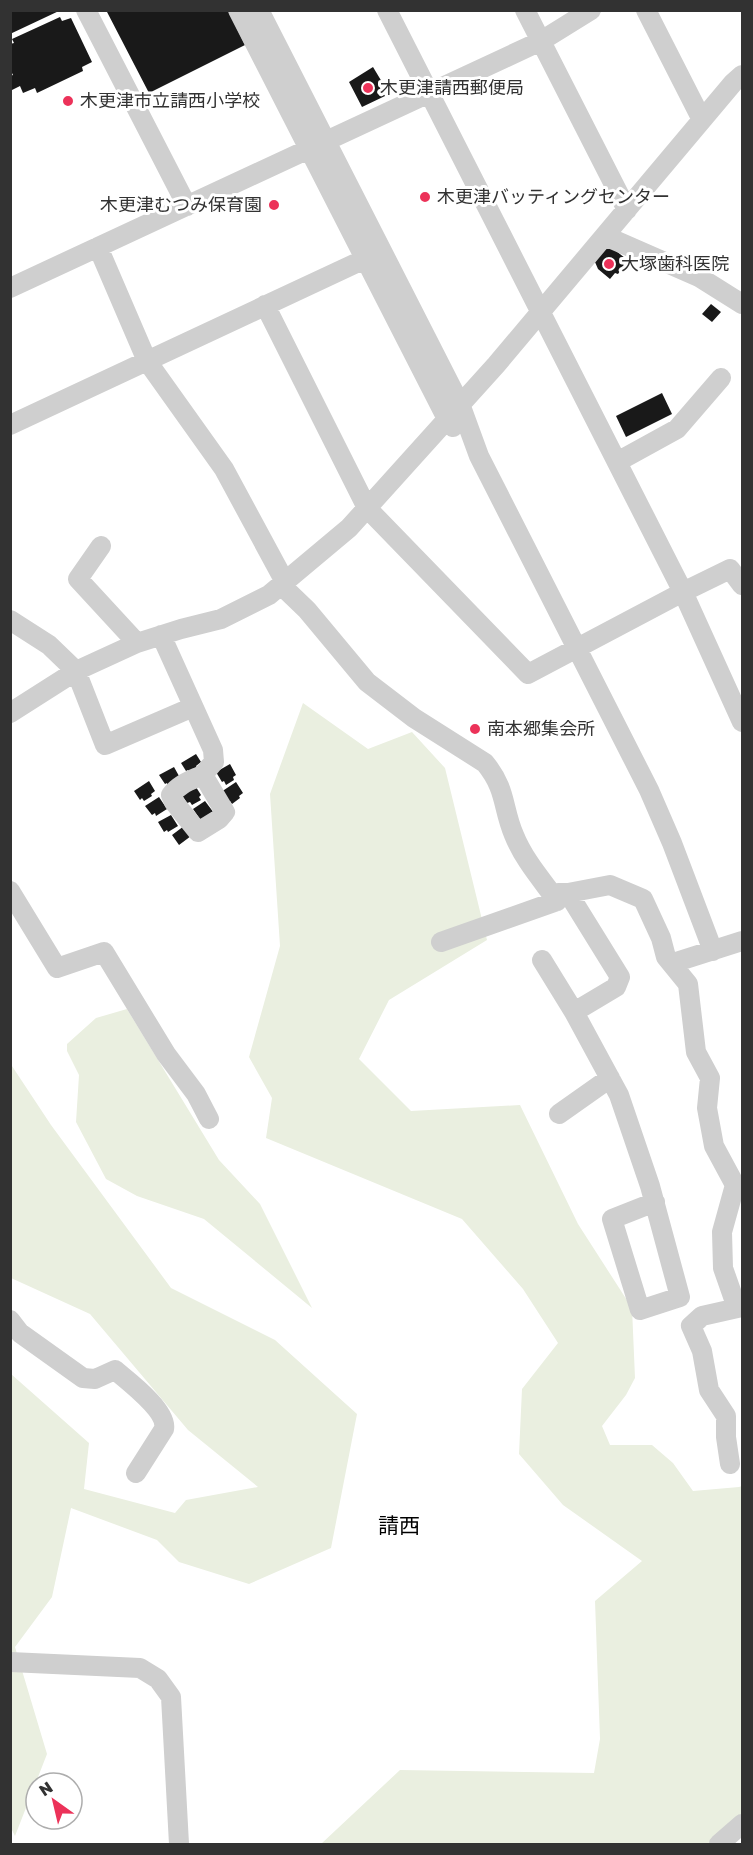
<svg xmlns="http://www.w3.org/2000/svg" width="753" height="1855" font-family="'Golos Text','Noto Sans JP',sans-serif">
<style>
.green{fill:#eaefe0}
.building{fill:#191919}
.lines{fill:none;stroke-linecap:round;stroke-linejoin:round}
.minor{stroke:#cfcfcf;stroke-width:20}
.poi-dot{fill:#ec3259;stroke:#fff;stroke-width:2}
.labels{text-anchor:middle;stroke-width:6;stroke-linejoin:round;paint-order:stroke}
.poi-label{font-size:18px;fill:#323232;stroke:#fff;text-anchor:start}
.quarter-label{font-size:21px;fill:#000;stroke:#fff}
</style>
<rect width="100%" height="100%" fill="#fff"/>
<path class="green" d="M 303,703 L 368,749 L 412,732 L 445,768 L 487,940 L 389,1000 L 359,1059 L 411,1111 L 520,1105 L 578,1224 L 632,1308 L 635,1378 L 626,1395 L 602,1426 L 610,1445 L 652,1445 L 673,1463 L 693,1491 L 739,1487 L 742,1486 L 742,1814 L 708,1844 L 321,1844 L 400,1770 L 594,1773 L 600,1739 L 595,1601 L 642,1561 L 563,1505 L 519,1454 L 522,1389 L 558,1343 L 523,1289 L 462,1219 L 266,1138 L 272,1098 L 249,1057 L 280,946 L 270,794 Z
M 127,1009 L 219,1160 L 260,1204 L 312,1308 L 204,1219 L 137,1196 L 106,1179 L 76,1122 L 79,1075 L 67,1051 L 67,1044 L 96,1018 Z
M 10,1063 L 51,1125 L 171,1288 L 275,1340 L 357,1414 L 331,1548 L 249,1584 L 179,1562 L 157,1540 L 71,1508 L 52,1597 L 15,1647 L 47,1754 L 15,1836 L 10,1826 L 11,1374 L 89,1443 L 84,1489 L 175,1513 L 186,1500 L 258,1487 L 188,1430 L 90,1314 L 11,1278 Z"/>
<path class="building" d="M 10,10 L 61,10 L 10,34 Z
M 106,10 L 228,10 L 245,45 L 149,93 Z
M 60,17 L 62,21 L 71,18 L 92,62 L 82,67 L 83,71 L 37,93 L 35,88 L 23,93 L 20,86 L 10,91 L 10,76 L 13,75 L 10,69 L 10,44 L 14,43 L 12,39 Z
M 373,67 L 382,82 L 379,86 L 385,96 L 362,107 L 349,82 Z
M 611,247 L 625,258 L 622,263 L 624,265 L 618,274 L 615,273 L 610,279 L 598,269 L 595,262 L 604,250 Z
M 711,304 L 721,312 L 712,322 L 702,314 Z
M 662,393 L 672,414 L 626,437 L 616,416 Z
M 196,754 L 201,762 L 196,766 L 197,768 L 189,772 L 188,770 L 186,771 L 181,763 Z
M 230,764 L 236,775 L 233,777 L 234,780 L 226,785 L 224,781 L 222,782 L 216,772 Z
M 174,767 L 179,776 L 168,786 L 167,783 L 165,784 L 159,775 Z
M 149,781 L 155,791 L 151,794 L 152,796 L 144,801 L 142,798 L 140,800 L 134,791 Z
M 236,782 L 243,793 L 239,796 L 240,798 L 232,804 L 230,801 L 228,802 L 221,792 Z
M 196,787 L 201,795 L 199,797 L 201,800 L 192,805 L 190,802 L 187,803 L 182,795 Z
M 159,797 L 167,809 L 156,816 L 155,813 L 152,815 L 145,806 Z
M 205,801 L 214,813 L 202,822 L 193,809 Z
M 171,815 L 178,826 L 168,832 L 167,830 L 164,832 L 158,822 Z
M 184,826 L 191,836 L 179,845 L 172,835 Z"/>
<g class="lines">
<path class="minor" d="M 86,10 L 187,206
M 238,10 L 447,419 L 453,427
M 259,10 L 460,404 L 479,456 L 649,790 L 672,843 L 713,951
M 387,10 L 683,592 L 742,722
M 525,10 L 627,210
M 646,10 L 702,120
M 605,236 L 699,277 L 742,304
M 98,247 L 147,361 L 224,469 L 285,582
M 10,288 L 541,41 L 591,10
M 265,305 L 367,508 L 528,674 L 683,592 L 730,569 L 742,585
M 10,425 L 365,259
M 617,462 L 677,429 L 721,378
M 101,546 L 78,579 L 137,643
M 281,585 L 307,610 L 367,682 L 414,718 L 485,763 C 507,790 502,807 514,835 C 524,860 542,880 557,901
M 10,620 L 49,645 L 76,671 L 105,745 L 193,707
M 161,635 L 213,750 L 214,762 C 210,766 205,774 200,776 C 189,781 178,785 171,795 L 174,802 L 198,832 L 219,819 L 225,812 L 206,780 L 201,776
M 10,713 L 76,671 L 137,643 L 181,629 L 221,619 L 269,595 L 349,528 L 496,365 L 733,83 L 742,75
M 10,891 L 57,968 L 104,952 L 166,1054 L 196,1094 L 209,1119
M 568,893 L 620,977 L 616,987 L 574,1012
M 441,942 L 557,901 L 558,893 L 568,893 L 610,885 L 643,899 L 661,938 L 666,957 L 688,984 L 696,1052 L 710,1078 L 707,1108 L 714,1146 L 735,1185 L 722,1232 L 723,1268 L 737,1308
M 542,960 L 574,1012 L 619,1095 L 650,1186 L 680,1297 L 640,1310 L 612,1219 L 655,1202
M 673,963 L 742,941
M 559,1114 L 610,1078
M 10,1320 L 20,1333 L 83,1378 L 95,1379 L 115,1370 C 128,1381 168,1411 164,1429 L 136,1473
M 730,1464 L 726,1437 L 726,1416 L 709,1390 L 702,1351 L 691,1326 L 702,1316 L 742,1307
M 10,1662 L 140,1668 L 158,1679 L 171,1697 L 179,1844
M 719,1844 L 742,1824"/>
</g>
<g class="poi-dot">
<circle cx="368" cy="88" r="6"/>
<circle cx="68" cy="101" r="6"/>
<circle cx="425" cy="197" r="6"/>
<circle cx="274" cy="205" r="6"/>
<circle cx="609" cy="264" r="6"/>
<circle cx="475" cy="729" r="6"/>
</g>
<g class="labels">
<g class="poi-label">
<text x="380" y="94">木更津請西郵便局</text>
<text x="80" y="107">木更津市立請西小学校</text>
<text x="437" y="203">木更津バッティングセンター</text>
<text x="262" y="211" text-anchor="end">木更津むつみ保育園</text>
<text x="621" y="270">大塚歯科医院</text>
<text x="487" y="735">南本郷集会所</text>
</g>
<g class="quarter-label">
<text x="399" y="1533">請西</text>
</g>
</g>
<rect width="753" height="1855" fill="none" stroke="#323232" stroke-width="24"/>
<g transform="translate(54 1801) rotate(326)"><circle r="28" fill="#ffffff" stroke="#adadad" stroke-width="1.5"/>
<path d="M0-4.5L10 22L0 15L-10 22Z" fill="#ec3259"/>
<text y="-9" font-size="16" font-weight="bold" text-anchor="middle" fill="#323232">N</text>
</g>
</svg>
